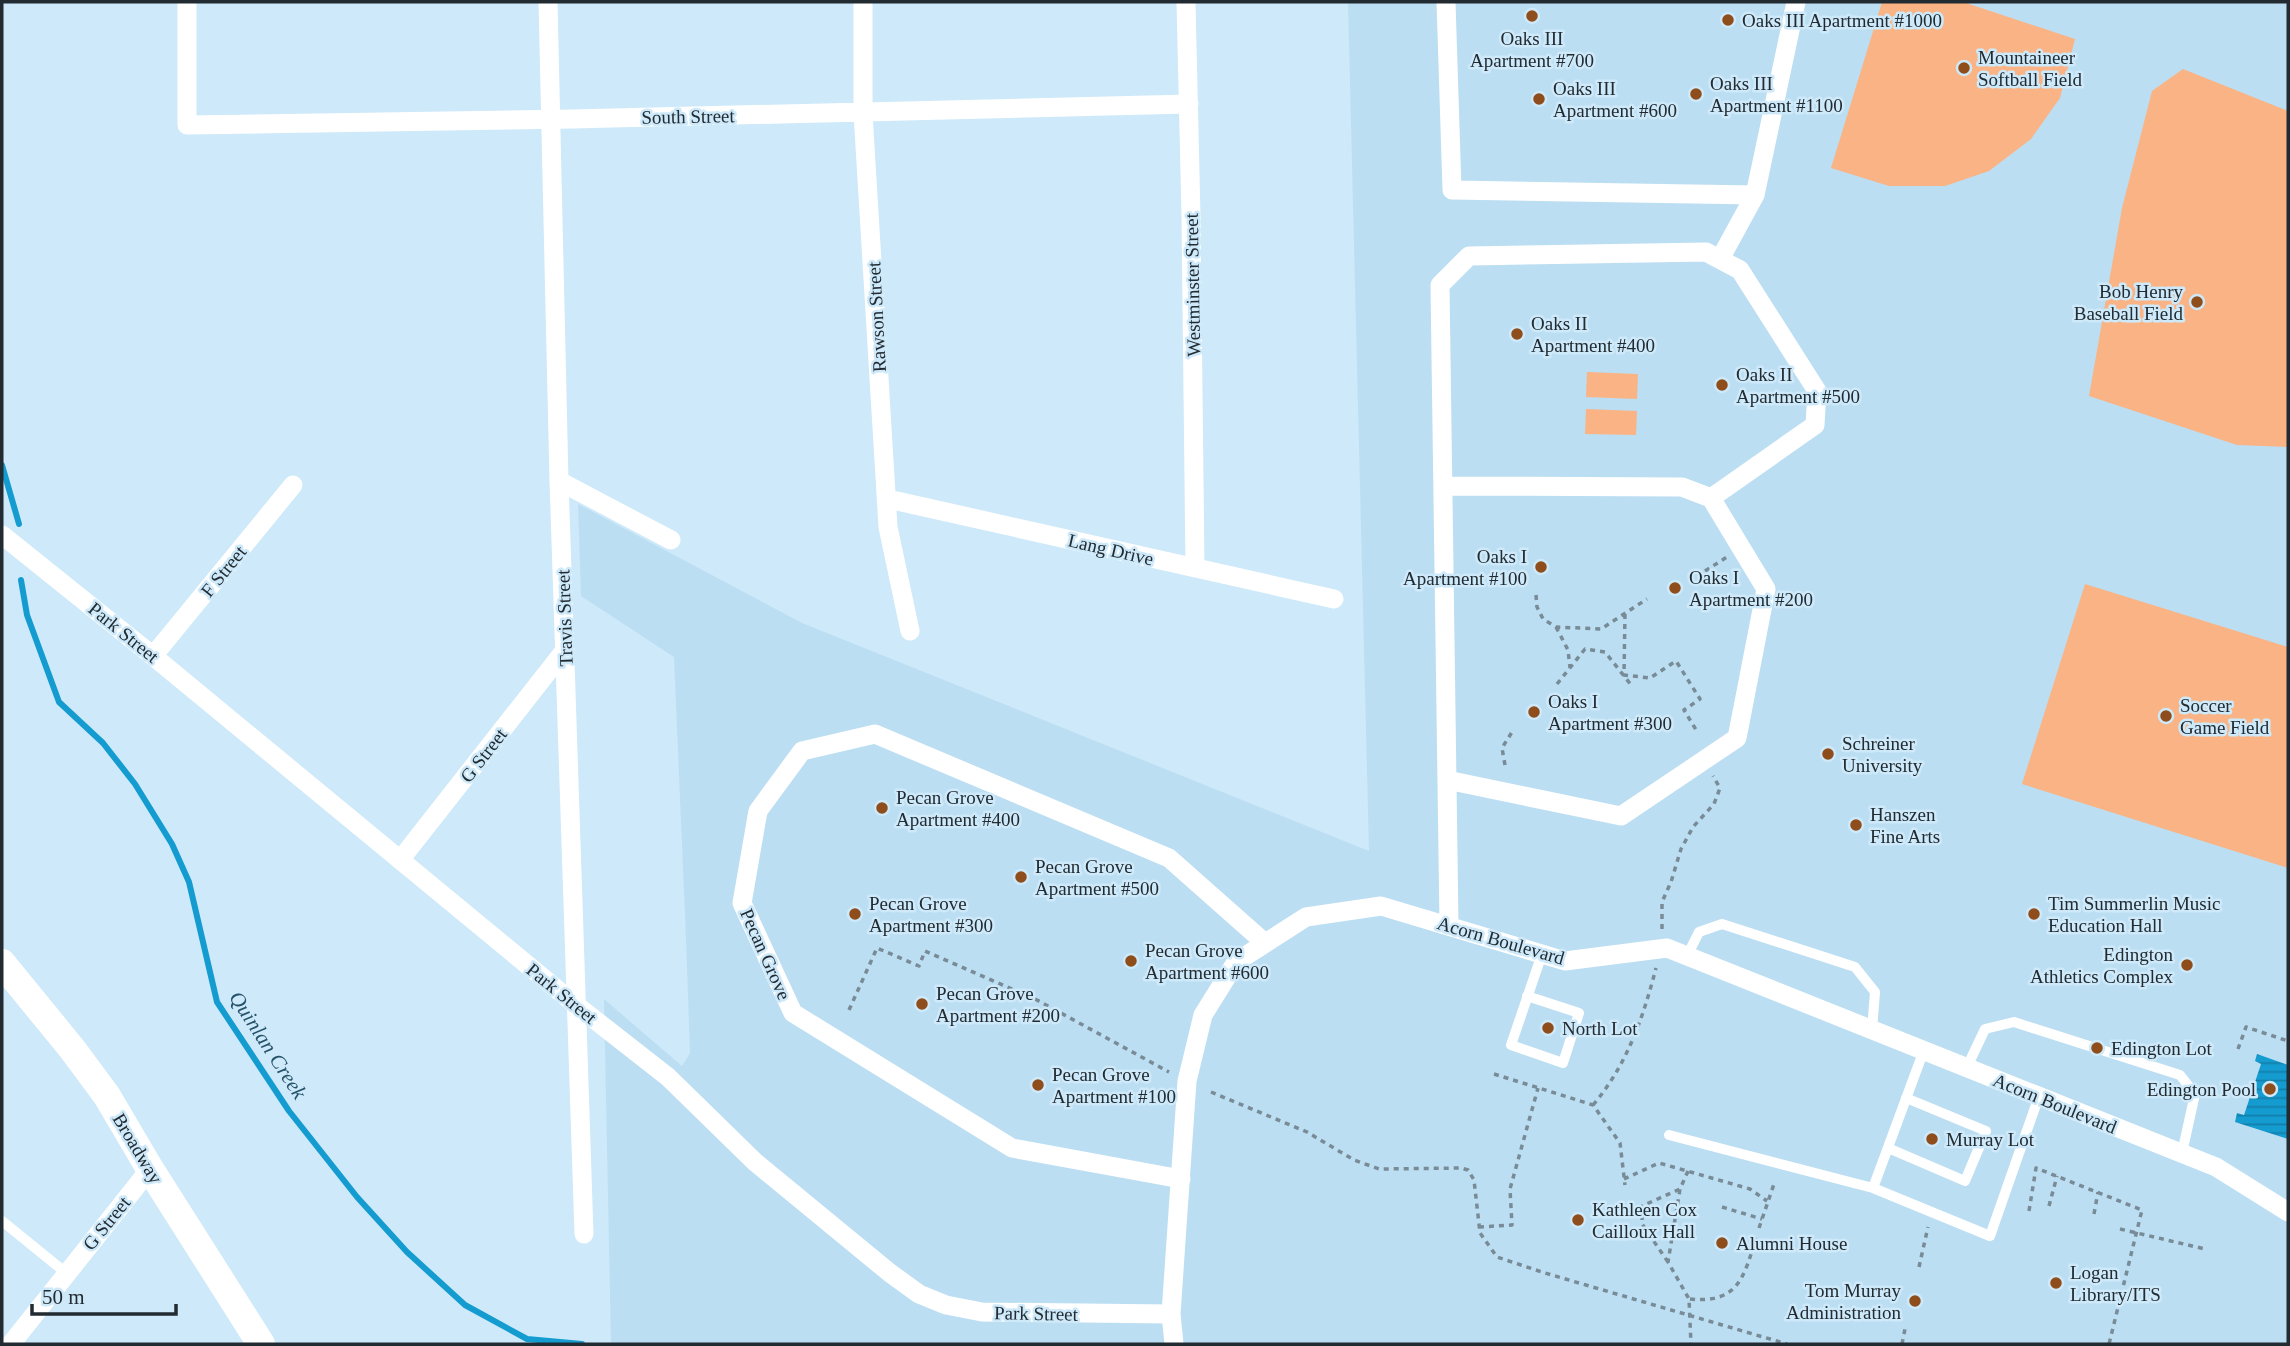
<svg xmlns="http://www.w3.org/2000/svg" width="2290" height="1346" font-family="Georgia,serif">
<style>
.built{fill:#bcdef2}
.garden{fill:#fab384}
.water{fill:url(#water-rules)}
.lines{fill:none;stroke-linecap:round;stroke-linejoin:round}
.stream{stroke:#149cd1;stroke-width:6}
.path{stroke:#788b96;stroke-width:3.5;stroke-dasharray:5 5;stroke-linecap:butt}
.lane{stroke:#fff;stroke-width:10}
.street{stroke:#fff;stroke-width:19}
.secondary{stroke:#fff;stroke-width:28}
.poi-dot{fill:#8e4d1a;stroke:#cee9f9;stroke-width:2.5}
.labels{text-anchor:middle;stroke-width:5;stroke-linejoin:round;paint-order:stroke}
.poi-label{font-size:19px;fill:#212b31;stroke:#cee9f9;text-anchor:start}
.street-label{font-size:19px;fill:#212b31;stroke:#cee9f9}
.water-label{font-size:21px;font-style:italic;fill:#24536a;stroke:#cee9f9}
</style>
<defs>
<pattern id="water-rules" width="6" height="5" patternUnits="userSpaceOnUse" patternTransform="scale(1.75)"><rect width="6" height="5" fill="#149cd1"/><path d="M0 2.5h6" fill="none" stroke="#127faa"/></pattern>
</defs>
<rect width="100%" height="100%" fill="#cee9f9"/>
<path class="built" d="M 1348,2 L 2288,2 L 2288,1344 L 611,1344 L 604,999 L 682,1066 L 690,1053 L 686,939 L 674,657 L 581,596 L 578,504 L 802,623 L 1369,851 Z"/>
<path class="garden" d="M 1882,2 L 1963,2 L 2075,39 L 2060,98 L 2031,139 L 1989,171 L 1945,186 L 1889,186 L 1831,168 Z
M 2183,69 L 2288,111 L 2288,447 L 2237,445 L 2089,396 L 2122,208 L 2152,91 Z
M 1587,372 L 1638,374 L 1637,399 L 1586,397 Z
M 1586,409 L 1637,411 L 1636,435 L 1585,434 Z
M 2085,584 L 2288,647 L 2288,868 L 2022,784 Z"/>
<path class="water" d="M 2257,1054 L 2288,1065 L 2288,1139 L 2235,1122 L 2237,1113 L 2244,1115 L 2261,1064 L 2255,1061 Z"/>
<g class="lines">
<path class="stream" d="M 2,465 L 19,524
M 21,580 L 27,615 L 59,702 L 103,743 L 135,784 L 172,844 L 189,882 L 217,1002 L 289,1111 L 357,1197 L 407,1252 L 465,1305 L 527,1339 L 582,1344"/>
<path class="path" d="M 1705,571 L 1727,557
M 1536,595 L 1537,607 L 1543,619 L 1556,627 L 1601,629 L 1647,599
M 1625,614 L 1624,675 L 1650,678 L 1676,661 L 1700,699 L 1684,710 L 1698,733
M 1556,627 L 1568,650 L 1570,668
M 1557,684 L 1585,649 L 1605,652 L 1632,686
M 1505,765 L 1502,748 L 1512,732
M 1662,929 L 1662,902 L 1671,882 L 1681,849 L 1693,827 L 1714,804 L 1720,788 L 1713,776
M 849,1010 L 877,948 L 919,966 L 925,951 L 1037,1000 L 1169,1072
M 2238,1049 L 2246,1027 L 2288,1041
M 1494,1074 L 1593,1105 L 1620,1143 L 1625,1185
M 1211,1092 L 1307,1132 L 1354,1160 L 1379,1169 L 1461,1168 L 1468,1170 L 1474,1180 L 1480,1233 L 1497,1257 L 1545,1273 L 1787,1344
M 1593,1105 C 1627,1065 1643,1018 1656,968
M 1688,1171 L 1680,1189 L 1668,1262 L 1689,1299 L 1691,1344
M 1624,1179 L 1659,1163 L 1750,1189 L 1767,1201
M 2049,1206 L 2057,1176
M 1722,1207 L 1762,1219
M 2029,1211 L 2036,1168 L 2142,1210 L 2109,1344
M 2094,1214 L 2098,1192
M 1479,1227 L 1512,1225 L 1510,1189 L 1538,1088
M 1759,1228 L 1774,1184
M 2120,1229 L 2205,1249
M 1668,1262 L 1642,1224 L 1642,1206 L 1680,1189
M 1919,1267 L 1928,1227
M 1690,1299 C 1738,1304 1744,1277 1756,1238
M 1902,1344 L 1905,1329"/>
<path class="lane" d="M 1687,956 L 1699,932 L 1722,924 L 1855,967 L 1875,992 L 1872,1030
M 1527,996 L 1579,1013 L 1563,1063 L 1511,1045 L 1542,954
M 1967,1067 L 1985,1029 L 2014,1022 L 2180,1075 L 2195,1094 L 2182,1153
M 1669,1135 L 1873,1188 L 1990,1236 L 2039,1096
M 1888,1148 L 1965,1181 L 1986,1131 L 1906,1098
M 1873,1188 L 1924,1050
M 2,1221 L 66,1273"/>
<path class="street" d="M 187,2 L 187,125 L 572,119 L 1189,104
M 548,2 L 559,481 L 584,1234
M 863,2 L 863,113 L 888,527 L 910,631
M 1186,2 L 1191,216 L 1195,568
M 1446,2 L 1452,190 L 1755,195
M 1720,259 L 1755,195 L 1796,2
M 559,481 L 671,540
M 1443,486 L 1682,487 L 1711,498
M 887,502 L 897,501 L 1334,599
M 2,535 L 153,656 L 576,1005 L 668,1077 L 755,1162 L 890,1273 L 919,1294 L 946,1305 L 982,1312 L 1171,1314
M 153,656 L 293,485
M 1447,780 L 1621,816 L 1737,738 L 1766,589 L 1711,498 L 1815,425 L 1817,391 L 1740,270 L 1706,252 L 1469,256 L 1440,285 L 1449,925
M 400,860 L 565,650
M 1181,1179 L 1012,1148 L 793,1013 L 742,903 L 758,811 L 802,751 L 875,734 L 1169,858 L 1265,943
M 11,1344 L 150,1169
M 1174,1344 L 1171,1314 L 1187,1081 L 1203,1015 L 1236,962 L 1306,917 L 1381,906 L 1565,961 L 1667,948 L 2216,1167 L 2288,1212"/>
<path class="secondary" d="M 2,963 L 73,1050 L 107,1096 L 150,1169 L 261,1344"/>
</g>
<g class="poi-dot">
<circle cx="1532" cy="16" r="7"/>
<circle cx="1728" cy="20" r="7"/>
<circle cx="1964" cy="68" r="7"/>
<circle cx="1696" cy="94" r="7"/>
<circle cx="1539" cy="99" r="7"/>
<circle cx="2197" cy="302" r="7"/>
<circle cx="1517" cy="334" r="7"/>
<circle cx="1722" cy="385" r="7"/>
<circle cx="1541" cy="567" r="7"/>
<circle cx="1675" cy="588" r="7"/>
<circle cx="1534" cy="712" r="7"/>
<circle cx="2166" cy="716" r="7"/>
<circle cx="1828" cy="754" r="7"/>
<circle cx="882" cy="808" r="7"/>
<circle cx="1856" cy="825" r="7"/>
<circle cx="1021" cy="877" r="7"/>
<circle cx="855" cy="914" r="7"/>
<circle cx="2034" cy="914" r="7"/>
<circle cx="1131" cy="961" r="7"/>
<circle cx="2187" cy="965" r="7"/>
<circle cx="922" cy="1004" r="7"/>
<circle cx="1548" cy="1028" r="7"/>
<circle cx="2097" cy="1048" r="7"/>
<circle cx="1038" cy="1085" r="7"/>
<circle cx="2270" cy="1089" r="7"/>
<circle cx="1932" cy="1139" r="7"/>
<circle cx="1578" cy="1220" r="7"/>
<circle cx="1722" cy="1243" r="7"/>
<circle cx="2056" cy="1283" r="7"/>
<circle cx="1915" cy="1301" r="7"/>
</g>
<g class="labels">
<g class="poi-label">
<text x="1742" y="27">Oaks III Apartment #1000</text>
<text x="1532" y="45" text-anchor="middle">Oaks III<tspan x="1532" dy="22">Apartment #700</tspan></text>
<text x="1978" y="64">Mountaineer<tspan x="1978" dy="22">Softball Field</tspan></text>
<text x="1710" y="90">Oaks III<tspan x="1710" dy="22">Apartment #1100</tspan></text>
<text x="1553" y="95">Oaks III<tspan x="1553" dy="22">Apartment #600</tspan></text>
<text x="2183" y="298" text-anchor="end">Bob Henry<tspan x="2183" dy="22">Baseball Field</tspan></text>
<text x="1531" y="330">Oaks II<tspan x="1531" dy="22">Apartment #400</tspan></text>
<text x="1736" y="381">Oaks II<tspan x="1736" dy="22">Apartment #500</tspan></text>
<text x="1527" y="563" text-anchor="end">Oaks I<tspan x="1527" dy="22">Apartment #100</tspan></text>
<text x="1689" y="584">Oaks I<tspan x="1689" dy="22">Apartment #200</tspan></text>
<text x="1548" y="708">Oaks I<tspan x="1548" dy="22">Apartment #300</tspan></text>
<text x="2180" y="712">Soccer<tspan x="2180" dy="22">Game Field</tspan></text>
<text x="1842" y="750">Schreiner<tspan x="1842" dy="22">University</tspan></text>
<text x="896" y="804">Pecan Grove<tspan x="896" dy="22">Apartment #400</tspan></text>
<text x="1870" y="821">Hanszen<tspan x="1870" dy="22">Fine Arts</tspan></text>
<text x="1035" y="873">Pecan Grove<tspan x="1035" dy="22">Apartment #500</tspan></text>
<text x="869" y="910">Pecan Grove<tspan x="869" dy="22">Apartment #300</tspan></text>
<text x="2048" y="910">Tim Summerlin Music<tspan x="2048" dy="22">Education Hall</tspan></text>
<text x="1145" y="957">Pecan Grove<tspan x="1145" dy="22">Apartment #600</tspan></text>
<text x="2173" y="961" text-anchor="end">Edington<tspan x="2173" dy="22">Athletics Complex</tspan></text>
<text x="936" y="1000">Pecan Grove<tspan x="936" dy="22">Apartment #200</tspan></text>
<text x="1562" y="1035">North Lot</text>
<text x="2111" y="1055">Edington Lot</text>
<text x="1052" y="1081">Pecan Grove<tspan x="1052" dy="22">Apartment #100</tspan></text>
<text x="2256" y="1096" text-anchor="end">Edington Pool</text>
<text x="1946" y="1146">Murray Lot</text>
<text x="1592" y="1216">Kathleen Cox<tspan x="1592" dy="22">Cailloux Hall</tspan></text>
<text x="1736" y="1250">Alumni House</text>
<text x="2070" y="1279">Logan<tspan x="2070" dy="22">Library/ITS</tspan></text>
<text x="1901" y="1297" text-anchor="end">Tom Murray<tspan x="1901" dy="22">Administration</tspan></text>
</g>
<g class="street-label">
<text transform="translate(688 116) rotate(-1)" y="7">South Street</text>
<text transform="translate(1192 285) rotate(-91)" y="7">Westminster Street</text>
<text transform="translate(876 317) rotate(-93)" y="7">Rawson Street</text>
<text transform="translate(1111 549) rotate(13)" y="7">Lang Drive</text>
<text transform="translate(223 571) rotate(-51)" y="7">F Street</text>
<text transform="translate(564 618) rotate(-92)" y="7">Travis Street</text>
<text transform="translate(124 632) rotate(39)" y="7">Park Street</text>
<text transform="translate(483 755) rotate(-52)" y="7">G Street</text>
<text transform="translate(1501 940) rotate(16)" y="7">Acorn Boulevard</text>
<text transform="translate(766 954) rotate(66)" y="7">Pecan Grove</text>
<text transform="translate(562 993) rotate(39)" y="7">Park Street</text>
<text transform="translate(2055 1103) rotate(22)" y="7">Acorn Boulevard</text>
<text transform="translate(138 1148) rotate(59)" y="7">Broadway</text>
<text transform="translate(106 1223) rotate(-51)" y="7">G Street</text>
<text transform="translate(1036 1313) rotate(1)" y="7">Park Street</text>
</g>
<g class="water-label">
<text transform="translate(268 1045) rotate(57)" y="7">Quinlan Creek</text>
</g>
</g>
<rect width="2290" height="1346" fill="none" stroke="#212b31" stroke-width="7"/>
<path d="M32 1304v10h144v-10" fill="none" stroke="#212b31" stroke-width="3.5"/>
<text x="42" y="1304" font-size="21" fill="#212b31" stroke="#cee9f9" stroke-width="5" paint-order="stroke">50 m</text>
</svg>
